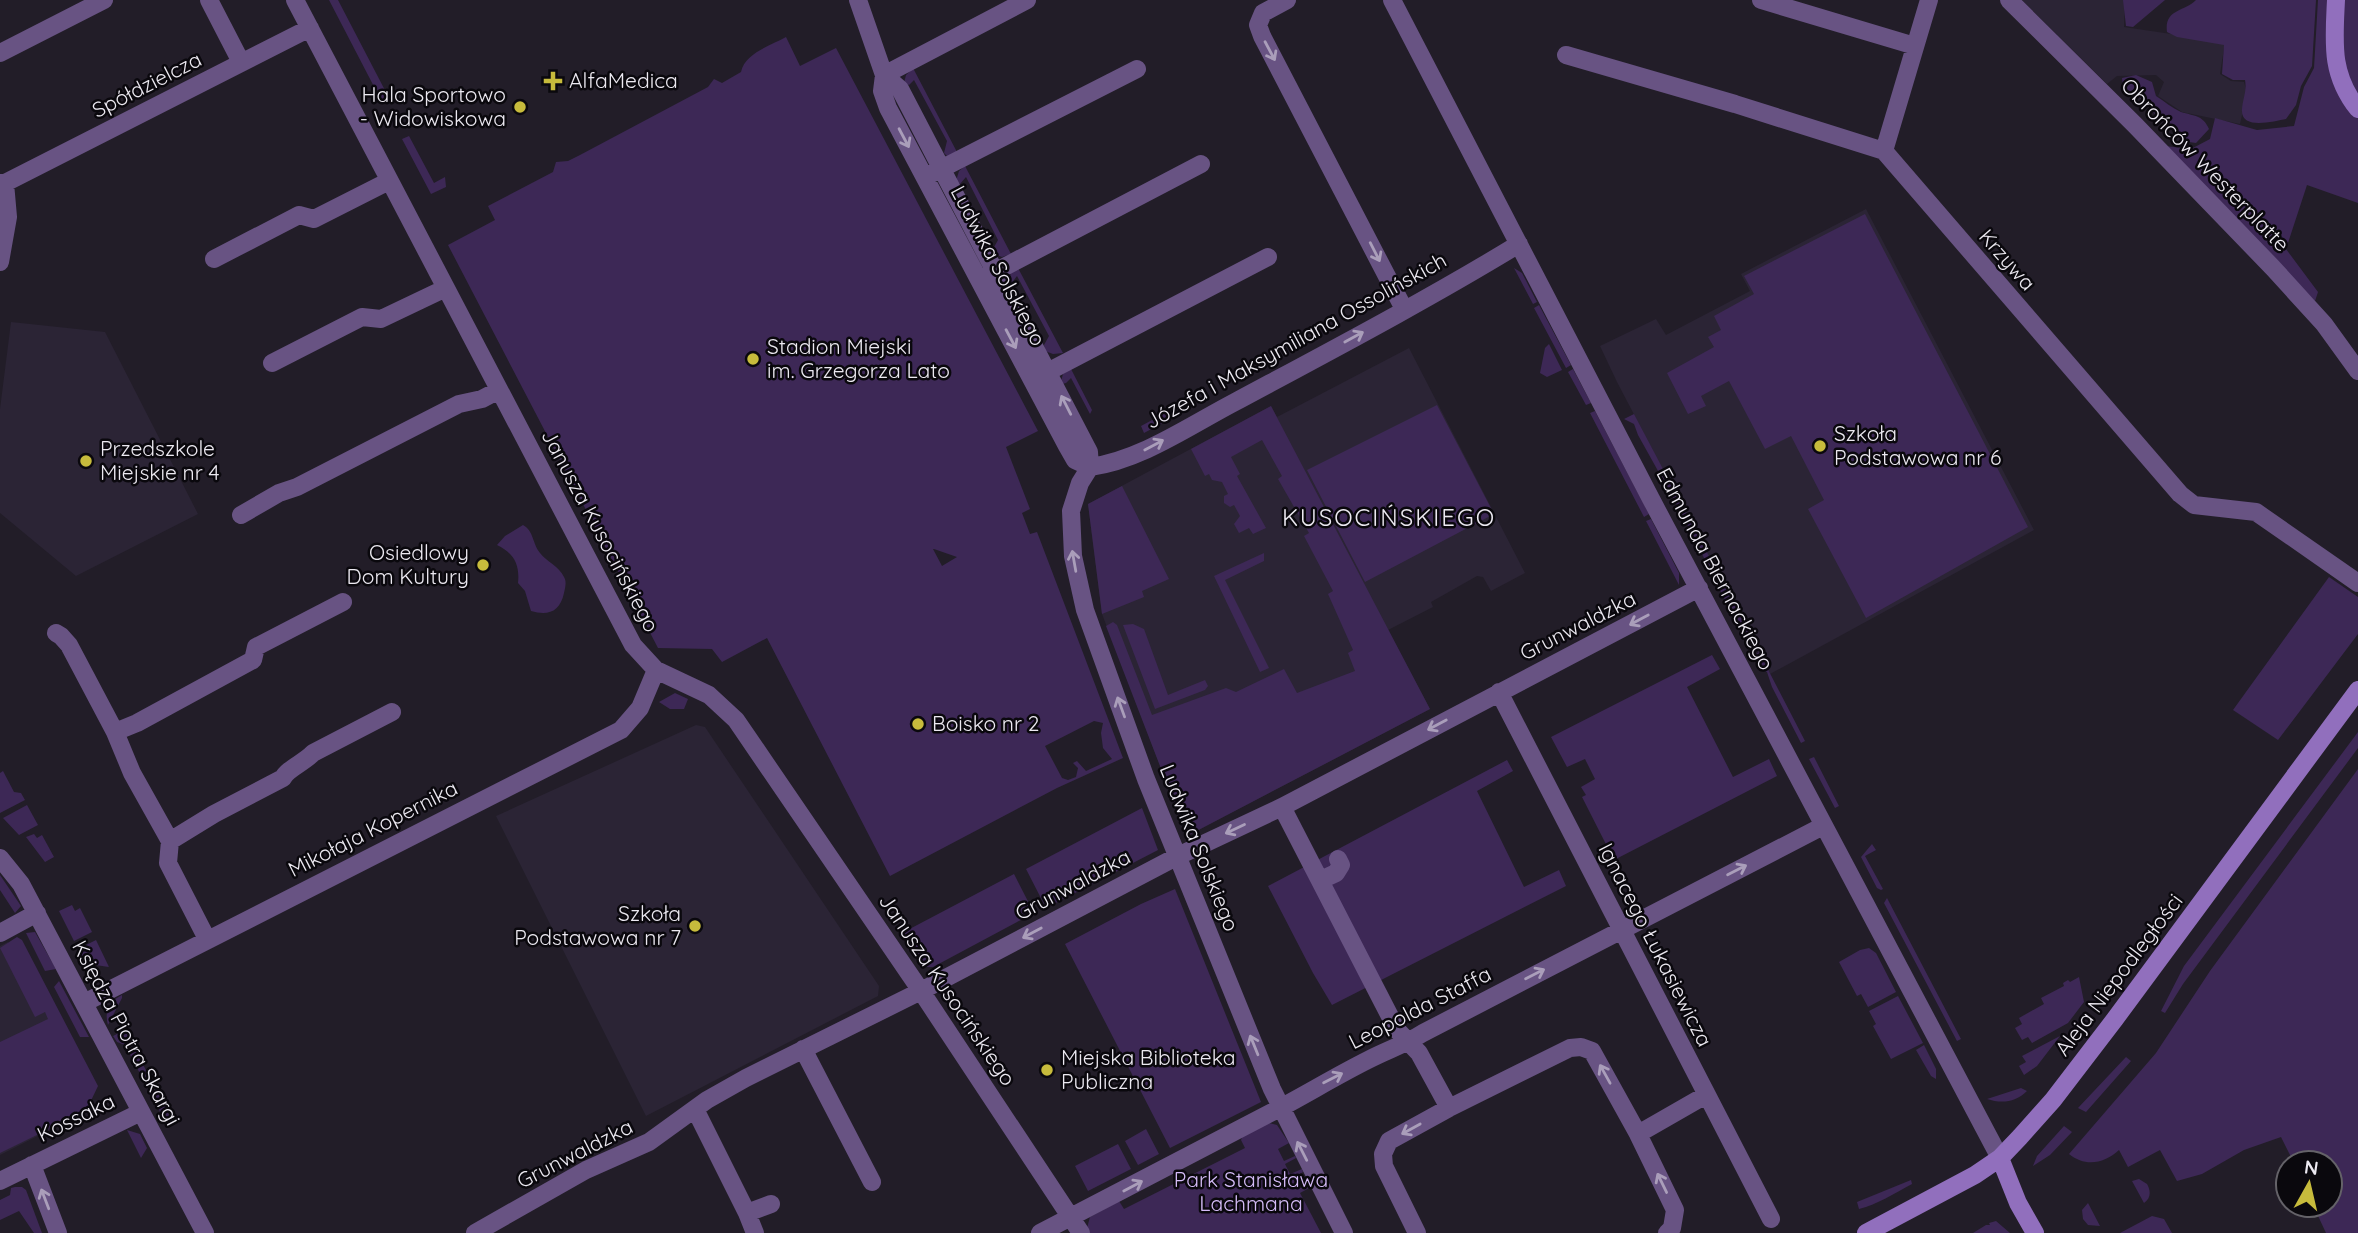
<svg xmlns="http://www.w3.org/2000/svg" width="2358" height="1233" font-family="Quicksand,sans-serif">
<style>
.built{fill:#2b2435}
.green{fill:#3d2856;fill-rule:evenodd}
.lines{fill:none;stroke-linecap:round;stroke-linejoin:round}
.street{stroke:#685383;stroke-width:18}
.secondary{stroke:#916fbd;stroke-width:18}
.oneway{stroke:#aa9eba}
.poi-dot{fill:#c7bb3c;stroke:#0a080d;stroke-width:2.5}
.labels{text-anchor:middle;stroke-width:5;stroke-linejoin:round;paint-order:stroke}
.poi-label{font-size:21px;fill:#ece9f1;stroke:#0a080d;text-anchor:start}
.street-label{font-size:21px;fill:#ece9f1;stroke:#0a080d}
.park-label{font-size:21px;fill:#d5bcf8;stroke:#0a080d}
.quarter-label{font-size:24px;letter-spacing:2px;fill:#ece9f1;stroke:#0a080d}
</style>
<rect width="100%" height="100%" fill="#221d28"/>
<path class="built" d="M 2022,0 L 2125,0 L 2124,27 L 2225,42 L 2220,74 L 2231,81 L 2244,82 L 2247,93 L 2240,124 L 2182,112 L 2158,96 L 2164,82 L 2156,75 L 2117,76 L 2107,84 Z
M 1866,209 L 2034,530 L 1770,674 L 1617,382 L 1600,346 L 1656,319 L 1666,335 L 1750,291 L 1741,274 Z
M 11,322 L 105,332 L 198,514 L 76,576 L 0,513 L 0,409 Z
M 1409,348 L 1525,573 L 1491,591 L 1483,577 L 1477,576 L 1431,602 L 1433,607 L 1388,630 L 1430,709 L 1187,836 L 1102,614 L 1088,504 L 1271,406 L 1277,417 Z
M 696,725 L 705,727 L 879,986 L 878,996 L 646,1116 L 496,816 Z
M 8,942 L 91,1097 L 87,1111 L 0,1155 L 0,946 Z"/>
<path class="green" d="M 329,0 L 338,0 L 389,98 L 382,102 Z
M 2123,0 L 2165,0 L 2133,27 L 2126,26 Z
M 2196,0 L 2316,0 L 2312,66 L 2301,86 L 2296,105 L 2286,119 C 2274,121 2240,131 2242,109 C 2243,98 2247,91 2245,80 L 2233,80 L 2222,74 L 2224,45 L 2177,37 L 2167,32 C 2164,9 2184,12 2196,0 Z
M 2318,0 L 2358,0 L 2358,203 L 2307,185 L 2286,249 L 2318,292 L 2315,301 L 2165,146 L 2191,149 L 2210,139 L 2215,118 L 2257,130 L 2294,126 L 2304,87 L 2314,68 Z
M 786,37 L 800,66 L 836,48 L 1038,431 L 1006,447 L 1030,509 L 1022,513 L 1030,534 L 1037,532 L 1123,758 L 1057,788 L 890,876 L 767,638 L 722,662 L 712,649 L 658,648 L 448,245 L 495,220 L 488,206 L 553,172 L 556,162 L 568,161 L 580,155 L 708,87 L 714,79 L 722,83 L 741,72 C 745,53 770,46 786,37 ZM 933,549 L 934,549 L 957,557 L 942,566 ZM 1094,721 L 1103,723 L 1101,733 L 1103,748 L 1112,759 L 1086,771 L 1077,761 L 1073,763 L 1078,768 L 1076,777 L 1068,780 L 1062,778 L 1045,746 Z
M 913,68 L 958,154 L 947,156 L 944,153 L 947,141 L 914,80 L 909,85 L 904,83 L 906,75 Z
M 2136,75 L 2152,82 L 2156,96 C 2164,101 2172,108 2181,112 C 2194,116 2203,115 2209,129 L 2196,143 L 2182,141 C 2175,124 2155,122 2148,103 L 2123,89 L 2122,78 Z
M 409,136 L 434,183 L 445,177 L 446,187 L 431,194 L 402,139 Z
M 965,166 L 1011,254 L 1002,257 L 994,254 L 993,249 L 998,240 L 966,177 L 960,184 L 956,181 L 959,171 Z
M 1865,214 L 2028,527 L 1866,618 L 1808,509 L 1824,500 L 1791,436 L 1765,449 L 1729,381 L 1701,396 L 1706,406 L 1688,414 L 1667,373 L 1714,347 L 1708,337 L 1721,330 L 1714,316 L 1754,294 L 1744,276 Z
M 1018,268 L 1063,353 L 1053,354 L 1045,351 L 1044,345 L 1049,336 L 1017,276 L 1011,284 L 1008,282 L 1011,273 Z
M 1514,268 L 1522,273 L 1537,302 L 1533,304 Z
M 1539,305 L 1571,365 L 1566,368 L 1534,308 Z
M 1549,344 L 1562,370 L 1547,377 L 1540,373 L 1545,348 Z
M 1071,369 L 1092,410 L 1090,414 L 1071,378 L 1066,383 L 1062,384 L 1061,381 L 1063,374 Z
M 1573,369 L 1591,403 L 1586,405 L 1568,372 Z
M 1437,405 L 1494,514 L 1365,582 L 1307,470 Z
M 1271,406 L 1430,709 L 1187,836 L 1106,626 L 1113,622 L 1117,625 L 1152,715 L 1226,688 L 1236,692 L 1284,669 L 1297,693 L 1355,671 L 1348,653 L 1353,650 L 1328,594 L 1333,591 L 1304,536 L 1309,533 L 1278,479 L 1282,476 L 1262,440 L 1231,457 L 1240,474 L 1237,476 L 1266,528 L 1253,534 L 1249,528 L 1239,533 L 1234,524 L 1240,516 L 1234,505 L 1230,507 L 1224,503 L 1224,496 L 1228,494 L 1222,482 L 1212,480 L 1209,474 L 1205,476 L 1191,449 Z
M 1595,411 L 1649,514 L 1644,517 L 1590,413 Z
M 1167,412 L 1170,419 L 1144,433 L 1141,426 Z
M 1634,414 L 1749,632 L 1744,635 L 1741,632 L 1682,514 L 1638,435 L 1634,424 L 1624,419 Z
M 1122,486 L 1169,579 L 1142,591 L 1144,597 L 1102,614 L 1088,504 Z
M 1651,519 L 1679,573 L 1679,585 L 1646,521 Z
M 523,525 C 534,531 532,543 540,553 C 547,562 559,566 564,577 C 567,582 565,588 564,593 C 560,612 548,616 531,611 L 525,591 L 518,583 C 520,565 514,553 497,545 L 505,536 Z
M 1264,553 L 1264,561 L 1225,580 L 1269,668 L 1260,672 L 1214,576 Z
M 2329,577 L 2358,597 L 2358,634 L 2278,740 L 2233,710 Z
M 1133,624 L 1144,629 L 1168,695 L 1205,680 L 1208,686 L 1205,690 L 1155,709 L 1123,625 Z
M 1759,652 L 1805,741 L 1801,743 L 1772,687 L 1767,672 L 1762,669 L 1755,655 Z
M 1712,655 L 1720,669 L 1687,687 L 1733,777 L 1769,759 L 1777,776 L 1614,860 L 1582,797 L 1586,795 L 1581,787 L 1595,779 L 1585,759 L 1567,767 L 1551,737 Z
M 675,693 L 688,699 L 684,709 L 670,709 L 659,702 Z
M 2358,732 L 2358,748 L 2183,984 L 2165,1013 L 2161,1011 L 2184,966 Z
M 1814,757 L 1839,806 L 1835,808 L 1809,759 Z
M 1507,760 L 1513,771 L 1477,791 L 1524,887 L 1559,870 L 1566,886 L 1332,1005 L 1313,973 L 1268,886 Z
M 2358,769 L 2358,1233 L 2326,1233 L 2313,1205 L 2330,1205 L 2330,1163 L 2294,1163 L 2281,1137 L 2244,1150 L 2202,1174 L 2177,1181 L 2160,1150 L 2128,1167 L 2119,1150 C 2104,1164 2085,1167 2069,1154 L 2156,1053 L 2210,971 Z
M 3,771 L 14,792 L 21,793 L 25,800 L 0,813 L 0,773 Z
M 27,805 L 38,825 L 19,835 L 3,818 Z
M 1142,808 L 1158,850 L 1046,908 L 1026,869 Z
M 34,834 L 37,838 L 42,835 L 54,857 L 45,862 L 26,837 Z
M 1872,844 L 1876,850 L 1865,856 L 1883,889 L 1881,890 L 1877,888 L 1861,857 Z
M 1014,874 L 1034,913 L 933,967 L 924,967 L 902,933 Z
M 0,875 L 21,906 L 15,913 L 0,890 Z
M 1175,889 L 1261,1102 L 1170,1148 L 1065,944 L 1141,904 Z
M 1887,898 L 1961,1039 L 1957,1041 L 1884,903 Z
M 72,905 L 75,911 L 80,908 L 92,932 L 74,941 L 59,911 Z
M 35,932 L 56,969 L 45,971 L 26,933 Z
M 17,937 L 22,940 L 98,1086 L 86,1111 L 0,1153 L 0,1042 L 48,1019 L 45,1012 L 35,1017 L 0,948 Z
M 96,940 L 109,967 L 82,963 L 79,956 L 82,947 Z
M 1869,948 L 1876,953 L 1896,992 L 1868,1007 L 1861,994 L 1857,996 L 1839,962 L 1860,950 Z
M 2079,977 L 2084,1002 L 2068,1023 L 2032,1043 L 2028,1037 L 2022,1040 L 2015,1028 L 2022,1024 L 2019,1018 L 2044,1004 L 2041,998 L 2064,986 L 2063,983 L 2068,980 L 2070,982 Z
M 59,981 L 89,1037 L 80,1037 L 54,987 Z
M 122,995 L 122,998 L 108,1025 C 104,1012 109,1001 122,995 Z
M 1898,996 L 1923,1043 L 1891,1059 L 1873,1026 L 1876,1024 L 1869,1011 Z
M 125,1030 L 151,1080 L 145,1083 L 125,1045 L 117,1042 L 113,1036 Z
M 2060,1036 L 2037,1066 L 2024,1075 L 2019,1066 L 2026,1062 L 2022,1056 Z
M 1924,1045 L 1936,1069 L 1936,1079 L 1931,1076 L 1916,1050 Z
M 2126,1057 L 2131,1061 L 2086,1112 L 2078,1108 Z
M 152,1086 L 155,1087 L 173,1123 L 167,1125 L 148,1089 Z
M 2021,1088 L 2027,1091 C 2016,1102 2002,1104 1987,1099 Z
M 1269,1123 L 1277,1125 L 1289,1143 L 1278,1149 L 1284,1161 L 1295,1156 L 1296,1158 L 1285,1164 L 1290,1174 L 1302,1169 L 1303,1172 L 1293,1178 L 1298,1189 L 1309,1184 L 1311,1187 L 1300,1193 L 1321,1233 L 1090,1233 L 1087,1228 L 1090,1217 L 1119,1201 L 1124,1209 L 1245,1148 L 1241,1140 L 1243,1135 Z
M 2064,1126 L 2072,1132 L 2050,1155 L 2033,1166 L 2037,1156 Z
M 1146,1129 L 1159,1154 L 1138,1165 L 1125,1141 Z
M 127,1130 L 140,1134 L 147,1148 L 141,1158 Z
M 1118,1144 L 1131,1169 L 1088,1191 L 1075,1166 Z
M 2139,1179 L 2147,1184 C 2151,1191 2151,1198 2144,1203 L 2132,1181 Z
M 1911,1180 L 1912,1184 C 1893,1194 1878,1204 1859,1209 L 1857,1202 Z
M 15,1187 L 22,1187 L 26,1190 L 42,1233 L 34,1233 L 19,1211 L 0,1220 L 0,1200 L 10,1195 L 11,1188 Z
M 2088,1203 L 2100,1226 L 2088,1225 L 2083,1219 L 2082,1210 Z
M 2152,1216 L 2164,1219 L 2172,1233 L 2120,1233 Z
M 1996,1221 L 2010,1233 L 1973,1233 L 1986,1225 L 1990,1225 L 1989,1223 Z"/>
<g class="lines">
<path class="street" d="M 209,0 L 241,62
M 295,0 L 633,645 L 656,670 L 709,695 L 736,720 L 921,991 L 1081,1233
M 858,0 L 884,75 L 900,89 L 1089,452 L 1090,467 L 1080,483 L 1071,511 L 1073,556 L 1085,610 L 1146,779 L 1272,1089 L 1344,1233
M 1287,0 L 1263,13 L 1258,25 L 1262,36 L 1404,309
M 1392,0 L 1651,499 L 2000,1158
M 1761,0 L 1915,46
M 2009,0 L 2135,125 L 2273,268 L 2324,324 L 2358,371
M 0,53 L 104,0
M 1566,55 L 1735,104 L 1884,151 L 2180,494 L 2194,505 L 2256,512 L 2358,583
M 884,75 L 882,91 L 888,108 L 1067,446 L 1075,460 L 1090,467
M 884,75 L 1027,0
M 1884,151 L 1929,0
M 931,174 L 1137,69
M 0,183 L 5,183 L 310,28
M 214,259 L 299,215 L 314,219 L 389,181
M 0,262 L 8,217 L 5,183
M 987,276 L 1201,164
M 272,363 L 362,317 L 381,319 L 446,288
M 1038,377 L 1268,257
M 1090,467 C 1141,460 1189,426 1235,402 C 1330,351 1427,300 1519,244
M 241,515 L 279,493 L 297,487 L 459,404 L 482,399 L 499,390
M 343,602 L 256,647 L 253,660 L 137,723 L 115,732 L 132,773 L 170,841 L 214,814 L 283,778 C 287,769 305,762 313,753 L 392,712
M 56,633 L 61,636 L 69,645 L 115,732
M 1499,692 L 1771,1219
M 1282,807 L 1397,1030 L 1419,1053 L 1449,1108
M 170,841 L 168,863 L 207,939
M 0,858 L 21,884 L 205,1233
M 1321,880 L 1336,873 L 1341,865 L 1338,859
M 0,933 L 37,913
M 84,1003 L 621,730 L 640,708 L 656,670
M 803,1049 L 872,1182
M 695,1109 L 747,1213 L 755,1233
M 1638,1134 L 1706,1095
M 32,1165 L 58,1233
M 0,1181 L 141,1112
M 747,1213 L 771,1204
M 475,1233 L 586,1170 L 649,1142 L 707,1100 L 746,1078 L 921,991 L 1178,856 L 1282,807 L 1699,588
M 1040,1233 L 1280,1108 C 1310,1092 1338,1075 1368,1060 C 1387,1050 1406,1044 1423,1033 L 1823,826
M 1417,1233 L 1384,1166 L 1383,1154 L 1389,1141 L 1449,1108 L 1570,1048 L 1581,1047 L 1592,1051 L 1638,1134 L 1675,1210 L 1672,1228 L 1667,1233"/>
<path class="secondary" d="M 2336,0 C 2334,42 2330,74 2358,109
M 2000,1158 L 2018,1203 L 2035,1233
M 1866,1233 L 1975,1175 L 2000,1158 L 2020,1137 L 2053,1100 L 2115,1019 L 2358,690"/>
</g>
<defs><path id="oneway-shaft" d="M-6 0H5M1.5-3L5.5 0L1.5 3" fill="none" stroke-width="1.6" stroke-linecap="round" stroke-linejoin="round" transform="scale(1.75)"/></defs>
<g class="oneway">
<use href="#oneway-shaft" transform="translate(1270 51) rotate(62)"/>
<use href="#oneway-shaft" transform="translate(904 138) rotate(62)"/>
<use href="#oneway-shaft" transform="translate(1375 252) rotate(63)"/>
<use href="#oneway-shaft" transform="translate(1354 337) rotate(-29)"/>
<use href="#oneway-shaft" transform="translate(1011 339) rotate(62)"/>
<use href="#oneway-shaft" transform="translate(1066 405) rotate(-117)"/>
<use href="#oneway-shaft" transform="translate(1154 445) rotate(-28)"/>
<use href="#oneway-shaft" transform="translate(1074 561) rotate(-100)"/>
<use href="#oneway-shaft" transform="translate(1639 620) rotate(152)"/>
<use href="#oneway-shaft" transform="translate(1121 707) rotate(-110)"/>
<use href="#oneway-shaft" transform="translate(1437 725) rotate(152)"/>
<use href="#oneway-shaft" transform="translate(1235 829) rotate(155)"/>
<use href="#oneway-shaft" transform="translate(1737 870) rotate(-27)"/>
<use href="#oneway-shaft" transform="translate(1032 933) rotate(152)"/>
<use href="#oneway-shaft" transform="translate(1535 974) rotate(-27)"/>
<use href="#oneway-shaft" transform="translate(1254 1045) rotate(-112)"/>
<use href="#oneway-shaft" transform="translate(1605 1074) rotate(-119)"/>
<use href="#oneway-shaft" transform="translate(1333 1078) rotate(-27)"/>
<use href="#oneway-shaft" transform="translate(1411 1129) rotate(151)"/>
<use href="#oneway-shaft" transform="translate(1302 1151) rotate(-117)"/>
<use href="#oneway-shaft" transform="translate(1662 1183) rotate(-116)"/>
<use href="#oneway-shaft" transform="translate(1133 1186) rotate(-28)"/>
<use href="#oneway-shaft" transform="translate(45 1199) rotate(-111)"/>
</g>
<g class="poi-dot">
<path d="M549.5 70.5h7v7h7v7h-7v7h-7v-7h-7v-7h7z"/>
<circle cx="520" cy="107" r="7"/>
<circle cx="753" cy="359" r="7"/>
<circle cx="1820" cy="446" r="7"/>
<circle cx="86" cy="461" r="7"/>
<circle cx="483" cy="565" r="7"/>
<circle cx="918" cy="724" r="7"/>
<circle cx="695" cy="926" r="7"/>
<circle cx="1047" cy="1070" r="7"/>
</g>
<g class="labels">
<g class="poi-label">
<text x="569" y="88">AlfaMedica</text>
<text x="506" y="102" text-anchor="end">Hala Sportowo<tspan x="506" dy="24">- Widowiskowa</tspan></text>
<text x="767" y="354">Stadion Miejski<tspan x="767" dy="24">im. Grzegorza Lato</tspan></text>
<text x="1834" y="441">Szkoła<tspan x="1834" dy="24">Podstawowa nr 6</tspan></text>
<text x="100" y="456">Przedszkole<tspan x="100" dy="24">Miejskie nr 4</tspan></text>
<text x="469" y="560" text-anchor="end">Osiedlowy<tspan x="469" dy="24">Dom Kultury</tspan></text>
<text x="932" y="731">Boisko nr 2</text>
<text x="681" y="921" text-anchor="end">Szkoła<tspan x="681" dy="24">Podstawowa nr 7</tspan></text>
<text x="1061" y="1065">Miejska Biblioteka<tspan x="1061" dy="24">Publiczna</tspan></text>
</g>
<g class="street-label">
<text transform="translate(147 85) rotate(-27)" y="7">Spółdzielcza</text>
<text transform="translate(2205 165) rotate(46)" y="7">Obrońców Westerplatte</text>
<text transform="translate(2007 260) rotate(49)" y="7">Krzywa</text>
<text transform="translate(998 266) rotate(62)" y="7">Ludwika Solskiego</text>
<text transform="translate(1296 341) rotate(-29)" y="7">Józefa i Maksymiliana Ossolińskich</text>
<text transform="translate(600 531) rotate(62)" y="7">Janusza Kusocińskiego</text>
<text transform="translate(1715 569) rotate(62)" y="7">Edmunda Biernackiego</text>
<text transform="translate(1578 626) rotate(-27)" y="7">Grunwaldzka</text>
<text transform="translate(373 829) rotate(-27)" y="7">Mikołaja Kopernika</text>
<text transform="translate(1199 848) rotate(68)" y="7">Ludwika Solskiego</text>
<text transform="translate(1073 885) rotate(-28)" y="7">Grunwaldzka</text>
<text transform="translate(1655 945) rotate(63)" y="7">Ignacego Łukasiewicza</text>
<text transform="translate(2119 975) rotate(-53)" y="7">Aleja Niepodległości</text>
<text transform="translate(947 990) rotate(56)" y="7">Janusza Kusocińskiego</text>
<text transform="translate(1420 1008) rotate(-27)" y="7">Leopolda Staffa</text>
<text transform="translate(126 1033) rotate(62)" y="7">Księdza Piotra Skargi</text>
<text transform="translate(76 1118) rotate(-26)" y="7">Kossaka</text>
<text transform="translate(575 1154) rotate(-27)" y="7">Grunwaldzka</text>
</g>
<g class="park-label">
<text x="1251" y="1187">Park Stanisława<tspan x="1251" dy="24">Lachmana</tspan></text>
</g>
<g class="quarter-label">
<text x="1389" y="526">KUSOCIŃSKIEGO</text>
</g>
</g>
<g transform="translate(2309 1184) rotate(8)"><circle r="33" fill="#0a080d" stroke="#646268" stroke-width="2"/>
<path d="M0-5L12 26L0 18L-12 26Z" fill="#c7bb3c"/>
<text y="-10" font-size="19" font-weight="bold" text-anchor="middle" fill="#ece9f1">N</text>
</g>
</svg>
